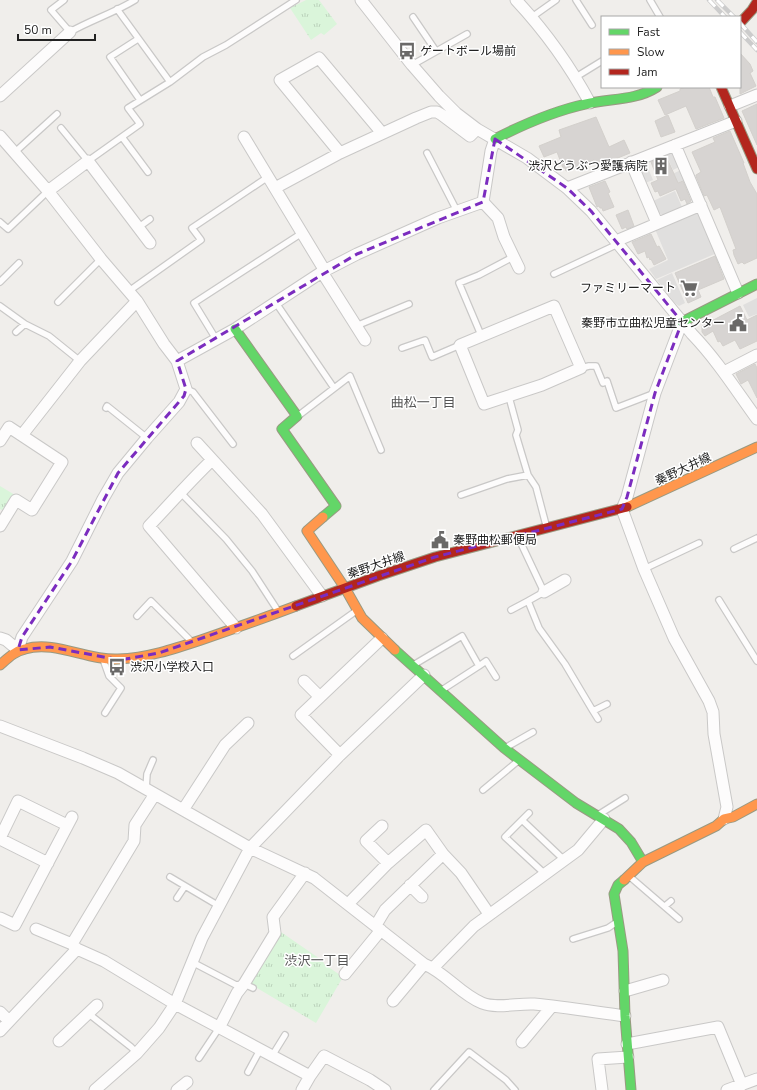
<svg xmlns="http://www.w3.org/2000/svg" width="757" height="1090" font-family="'Nunito Sans','Noto Sans JP',sans-serif">
<style>
.park{fill:url(#park-tufts)}
.parking{fill:#e0dfde}
.building{fill:#d7d4d2;stroke:#d3d0cc}
.lines{fill:none;stroke-linecap:round;stroke-linejoin:round}
.lane-casing{stroke:#c9c8c7;stroke-width:8}
.street-casing{stroke:#c9c8c7;stroke-width:13}
.fast-casing{stroke:#999a82;stroke-width:11}
.slow-casing{stroke:#999a82;stroke-width:11}
.jam-casing{stroke:#999a82;stroke-width:11}
.lane{stroke:#fdfcfc;stroke-width:5.5}
.street{stroke:#fdfcfc;stroke-width:11}
.fast{stroke:#63d668;stroke-width:9}
.slow{stroke:#ff974d;stroke-width:9}
.jam{stroke:#b3261e;stroke-width:9}
.rail-casing{stroke:#ccc;stroke-width:4.5}
.rail{stroke:#fff;stroke-width:3;stroke-dasharray:9;stroke-linecap:butt}
.marked{fill:none;stroke:#7b2cbf;stroke-width:3;stroke-dasharray:8 5;stroke-linejoin:round}
.labels{text-anchor:middle;stroke-width:3;stroke-linejoin:round;paint-order:stroke}
.poi-label{font-size:12px;fill:#222;stroke:#fff;text-anchor:start}
.street-label{font-size:12px;fill:#222;stroke:#fff}
.neighbourhood-label{font-size:13px;fill:#555;stroke:#fff}
</style>
<defs>
<pattern id="park-tufts" width="24" height="20" patternUnits="userSpaceOnUse"><rect width="24" height="20" fill="#daf5da"/><path d="M3 7l-1-3M5 7V3M7 7l1-3M15 17l-1-3M17 17v-4M19 17l1-3" fill="none" stroke="#bbd2bb"/></pattern>
</defs>
<rect width="100%" height="100%" fill="#f0eeeb"/>
<path class="park" d="M 306,0 L 319,0 L 337,24 L 324,35 L 321,33 L 311,40 L 290,8 Z
M 0,486 L 15,495 L 5,512 L 0,509 Z
M 281,932 L 323,961 L 324,964 L 343,977 L 316,1023 L 252,985 L 251,980 Z"/>
<path class="parking" d="M 671,152 L 673,153 L 679,167 L 673,170 L 666,154 Z
M 645,161 L 653,180 L 645,183 L 639,168 L 641,163 Z
M 681,170 L 685,180 L 674,184 L 670,175 Z
M 675,191 L 682,207 L 663,215 L 659,213 L 653,201 Z
M 698,211 L 717,253 L 656,279 L 649,269 L 668,260 L 655,229 Z
M 672,273 L 685,303 L 679,306 L 675,303 L 657,280 Z
M 757,298 L 757,314 L 749,317 L 743,305 Z"/>
<path class="building" d="M 740,53 L 750,64 L 753,71 L 750,73 L 756,86 L 740,94 Z
M 685,87 L 709,87 L 713,97 L 715,97 L 724,118 L 696,129 L 686,106 L 665,115 L 658,100 L 680,91 L 680,89 Z
M 757,104 L 757,145 L 742,111 Z
M 668,115 L 675,132 L 661,137 L 655,121 Z
M 596,117 L 609,147 L 624,140 L 630,153 L 598,166 L 597,162 L 595,163 L 594,160 L 566,171 L 565,168 L 563,168 L 557,152 L 544,157 L 539,146 L 561,137 L 559,130 Z
M 730,131 L 744,163 L 743,163 L 750,182 L 757,194 L 757,258 L 744,264 L 742,262 L 738,264 L 734,255 L 733,250 L 736,249 L 720,207 L 714,210 L 707,195 L 704,196 L 696,176 L 696,175 L 701,172 L 692,152 L 715,142 L 713,138 Z
M 666,156 L 678,183 L 683,181 L 691,201 L 687,204 L 685,199 L 681,201 L 676,189 L 660,196 L 658,191 L 655,192 L 651,183 L 658,180 L 651,162 Z
M 605,181 L 610,192 L 608,193 L 614,207 L 603,211 L 602,208 L 600,208 L 599,206 L 597,207 L 589,187 Z
M 628,210 L 634,226 L 627,229 L 626,227 L 622,229 L 616,215 Z
M 651,234 L 657,247 L 659,246 L 666,259 L 654,265 L 651,259 L 650,260 L 649,257 L 647,258 L 645,251 L 638,254 L 632,242 Z
M 715,256 L 724,279 L 698,290 L 701,297 L 688,303 L 675,273 Z
M 740,306 L 747,320 L 757,315 L 757,341 L 740,349 L 735,340 L 723,346 L 720,341 L 718,342 L 713,331 L 705,336 L 702,332 L 702,326 Z
M 755,364 L 757,368 L 757,398 L 748,380 L 741,384 L 736,374 Z"/>
<g class="lines">
<g class="lane-casing">
<path id="lane" d="M 64,0 L 51,10 L 70,32 C 91,20 114,13 135,0
M 576,0 L 592,25
M 650,0 L 660,17
M 117,9 L 170,82
M 413,17 L 436,51
M 532,17 L 556,0
M 138,39 L 110,57 L 140,100
M 412,65 L 467,34
M 576,77 L 602,61
M 61,128 L 88,161 L 140,124 L 128,108 L 170,82 L 203,57 L 226,45 L 296,0
M 122,137 L 148,172
M 14,153 L 57,114
M 427,153 L 457,211
M 0,222 L 8,229 L 48,191
M 139,227 L 150,219
M 554,274 L 618,244
M 0,282 L 19,263
M 129,291 L 201,240 L 192,228 L 268,177
M 58,302 L 101,259
M 276,303 L 334,388
M 0,306 L 25,324 L 49,336 L 80,361
M 356,326 L 409,304
M 16,332 L 25,324
M 481,335 L 459,283 L 479,275 L 513,257
M 216,339 L 194,303 L 302,233
M 402,348 L 425,340 L 432,357 L 460,345
M 581,368 L 589,366 L 596,366 L 603,383 L 607,381 L 616,408 L 655,393
M 186,389 L 193,392 L 233,444
M 509,397 L 518,430 L 516,435 L 528,475 L 536,487 L 546,525
M 106,408 L 107,406 L 147,438
M 298,416 L 350,376 L 381,450
M 181,493 L 226,539 L 252,571 L 278,611
M 461,495 L 507,479 L 528,475
M 518,537 L 544,592 L 528,601 L 539,628 L 565,664 L 593,711 L 607,704
M 734,549 L 757,538
M 644,569 L 699,543
M 719,600 L 757,661
M 511,610 L 528,601
M 137,616 L 151,601 L 192,642
M 293,656 L 356,611
M 104,662 L 109,676 L 121,688 L 105,713
M 415,664 L 462,636 L 479,666 L 442,690
M 479,666 L 486,661 L 496,677
M 593,711 L 598,719
M 505,748 L 533,732
M 146,789 L 147,774 L 153,760
M 483,790 L 518,761
M 529,813 L 505,837 L 545,874
M 598,815 L 625,798
M 522,820 L 561,857 L 566,858
M 629,876 L 679,919
M 170,877 L 219,906
M 177,898 L 185,886
M 665,906 L 671,901
M 573,939 L 608,928 L 617,922
M 192,962 L 236,985 L 244,984 L 253,988
M 89,1014 L 131,1047 L 137,1053
M 272,1056 L 285,1035
M 199,1058 L 219,1028
M 248,1072 L 260,1050
M 434,1090 L 469,1052 L 506,1080 L 515,1090"/>
</g>
<g class="street-casing">
<path id="street" d="M 361,0 L 412,65 L 439,96 L 456,113 L 477,129 L 527,158 L 567,188 L 591,211 L 692,334 C 717,360 736,390 757,419
M 516,0 C 545,31 570,66 590,103
M 0,96 L 70,32
M 730,106 L 757,95
M 0,136 L 48,191 L 101,259 L 137,301 L 164,344 L 177,361 L 186,389 L 179,402 L 147,438 L 118,473 L 103,499 L 72,561 L 22,637 L 18,650 L 6,640 L 0,638
M 244,137 L 325,271
M 675,145 L 738,293
M 340,153 L 280,80 L 319,58 L 382,133
M 631,162 L 657,223
M 275,188 L 340,153 L 416,118 L 431,112 L 437,112 L 442,115 L 470,136 L 477,129
M 567,188 L 736,121
M 48,191 L 88,161 L 150,243
M 483,202 L 498,218 L 504,237 L 519,268
M 483,202 L 491,151 L 495,139
M 616,241 L 701,205
M 322,272 L 365,340
M 554,306 L 581,368 L 542,385 L 484,404 L 460,345 Z
M 682,322 L 655,393 L 627,497 L 622,509 L 644,569 L 674,638 L 709,701 L 713,712 L 714,734 L 727,807 L 724,819
M 177,361 L 235,329 L 322,272 L 357,254 L 438,218 L 483,202
M 724,372 L 757,355
M 22,435 L 80,361 L 137,301
M 0,441 L 9,427 L 62,462 L 32,510 L 16,500 L 0,526
M 197,443 L 262,514 L 322,596
M 212,460 C 190,481 170,504 149,526 L 236,628
M 544,592 L 565,580
M 304,681 L 320,697
M 0,726 L 83,758 L 118,773 L 250,848 L 314,878 L 424,964 C 446,973 460,994 482,1003 C 497,1009 518,1003 534,1004 C 564,1007 595,1012 625,1016
M 340,755 L 301,715 L 382,638
M 183,810 L 225,745 L 248,723
M 382,826 L 366,841 L 388,863
M 0,838 L 18,801 L 67,825
M 0,839 L 48,863
M 410,885 L 422,897
M 348,904 L 388,863 L 426,830 L 443,854
M 0,918 L 15,925 L 72,817
M 376,925 L 385,910 L 443,854 L 461,873 L 489,914
M 36,929 L 72,944 L 77,949 L 104,961 L 175,1004 L 310,1076 L 324,1056 L 370,1080 L 385,1090
M 72,944 L 134,841 L 135,825 L 155,794
M 433,968 L 474,926 L 578,850 L 604,819
M 345,974 L 381,930
M 625,991 L 663,980
M 393,1001 L 424,964
M 0,1012 L 9,1021
M 219,1028 L 237,993 L 244,984 L 275,933 L 273,917 L 305,873
M 0,1031 L 77,949
M 59,1041 L 97,1005
M 522,1042 L 552,1006
M 627,1044 L 718,1027 L 742,1085
M 95,1090 L 137,1053 L 159,1028 L 175,1004 L 202,938 L 250,848 L 340,755 L 424,675
M 177,1090 L 187,1082
M 302,1090 L 310,1076
M 602,1090 L 598,1059 L 628,1057
M 727,1090 L 757,1079"/>
</g>
<g class="fast-casing">
<path id="fast" d="M 495,139 C 524,124 554,111 586,104 C 611,98 635,101 657,87
M 682,322 L 757,284
M 235,329 L 297,416 L 282,429 L 336,506 L 323,517
M 395,650 L 504,748 L 576,803 L 619,829 L 631,842 L 643,862
M 624,880 L 618,885 L 614,894 L 623,951 L 625,1016 L 631,1090"/>
</g>
<g class="slow-casing">
<path id="slow" d="M 627,507 L 757,447
M 323,517 L 307,531 L 345,588 L 362,618 L 395,650
M 0,665 C 8,658 15,651 25,649 C 55,640 88,661 118,659 C 147,658 174,649 201,640 C 233,629 264,618 296,606
M 624,880 L 643,862 L 716,826 L 724,819 L 733,817 L 757,804"/>
</g>
<g class="jam-casing">
<path id="jam" d="M 740,23 L 752,10 L 757,2
M 721,87 L 757,169
M 296,606 L 378,576 L 435,557 L 627,507"/>
</g>
<use href="#lane" class="lane"/>
<use href="#street" class="street"/>
<use href="#fast" class="fast"/>
<use href="#slow" class="slow"/>
<use href="#jam" class="jam"/>
<g class="rail-casing">
<path id="rail" d="M 709,0 L 725,17
M 717,0 L 734,17
M 740,23 L 757,42
M 740,32 L 757,50"/>
</g>
<use href="#rail" class="rail"/>
</g>
<path class="marked" d="M 495,139 L 567,188 L 591,211 L 682,322 L 655,393 L 627,497 L 622,509 L 435,557 L 159,653 L 120,660 L 50,647 L 18,650 L 22,637 L 72,561 L 118,473 L 184,396 L 186,389 L 177,361 L 357,254 L 483,202 Z"/>
<defs>
<g id="bus-bare" transform="scale(1.38)"><path d="M-5-6H5V4H4V6H2V4H-2V6H-4V4H-5ZM-3.5-4V0h7V-4ZM-3.5 1.2v1.5H-2V1.2ZM2 1.2v1.5H3.5V1.2Z" fill="#6a6968" stroke="#fff" stroke-width="2.5" paint-order="stroke"/></g>
<g id="building-bare" transform="scale(1.38)"><path d="M-4-6H4V6H1V3H-1V6H-4ZM-2.5-4.3h1.7v1.8h-1.7ZM.8-4.3h1.7v1.8H.8ZM-2.5-1h1.7V.8h-1.7ZM.8-1h1.7V.8H.8Z" fill="#6a6968" stroke="#fff" stroke-width="2.5" paint-order="stroke"/></g>
<g id="supermarket-bare" transform="scale(1.38)"><path d="M-6-5.5h2.5l.6 2H6L4.5 2H-2.5L-4.4-4H-6ZM-1.5 3.2a1.3 1.3 0 1 0 .1 0ZM3 3.2a1.3 1.3 0 1 0 .1 0Z" fill="#6a6968" stroke="#fff" stroke-width="2.5" paint-order="stroke"/></g>
<g id="civic-bare" transform="scale(1.38)"><path d="M-.6-6.5H3V-4.5H.6V-3L4-1V1h2V6H-6V1h2V-1L-.6-3ZM-1.2 2.5V6h2.4V2.5Z" fill="#6a6968" stroke="#fff" stroke-width="2.5" paint-order="stroke"/></g>
</defs>
<g fill-rule="evenodd">
<use href="#bus-bare" x="407" y="51"/>
<use href="#building-bare" x="661" y="166"/>
<use href="#supermarket-bare" x="689" y="288"/>
<use href="#civic-bare" x="738" y="323"/>
<use href="#civic-bare" x="440" y="540"/>
<use href="#bus-bare" x="117" y="667"/>
</g>
<g class="labels">
<g class="poi-label">
<text x="420" y="55">ゲートボール場前</text>
<text x="648" y="170" text-anchor="end">渋沢どうぶつ愛護病院</text>
<text x="676" y="292" text-anchor="end">ファミリーマート</text>
<text x="725" y="327" text-anchor="end">秦野市立曲松児童センター</text>
<text x="453" y="544">秦野曲松郵便局</text>
<text x="130" y="671">渋沢小学校入口</text>
</g>
<g class="street-label">
<text transform="translate(683 469) rotate(-25)" y="4">秦野大井線</text>
<text transform="translate(376 565) rotate(-19)" y="4">秦野大井線</text>
</g>
<g class="neighbourhood-label">
<text x="423" y="407">曲松一丁目</text>
<text x="317" y="965">渋沢一丁目</text>
</g>
</g>
<rect x="601" y="16" width="140" height="72" fill="#ffffff" stroke="#a7a7a7"/>
<rect x="609" y="29" width="20" height="6" fill="#63d668" stroke="#a7a7a7"/>
<text x="637" y="36" font-size="12" fill="#222222">Fast</text>
<rect x="609" y="49" width="20" height="6" fill="#ff974d" stroke="#a7a7a7"/>
<text x="637" y="56" font-size="12" fill="#222222">Slow</text>
<rect x="609" y="69" width="20" height="6" fill="#b3261e" stroke="#a7a7a7"/>
<text x="637" y="76" font-size="12" fill="#222222">Jam</text>
<path d="M18 34v6h77v-6" fill="none" stroke="#222222" stroke-width="2"/>
<text x="24" y="34" font-size="12" fill="#222222" stroke="#ffffff" stroke-width="3" paint-order="stroke">50 m</text>
</svg>
